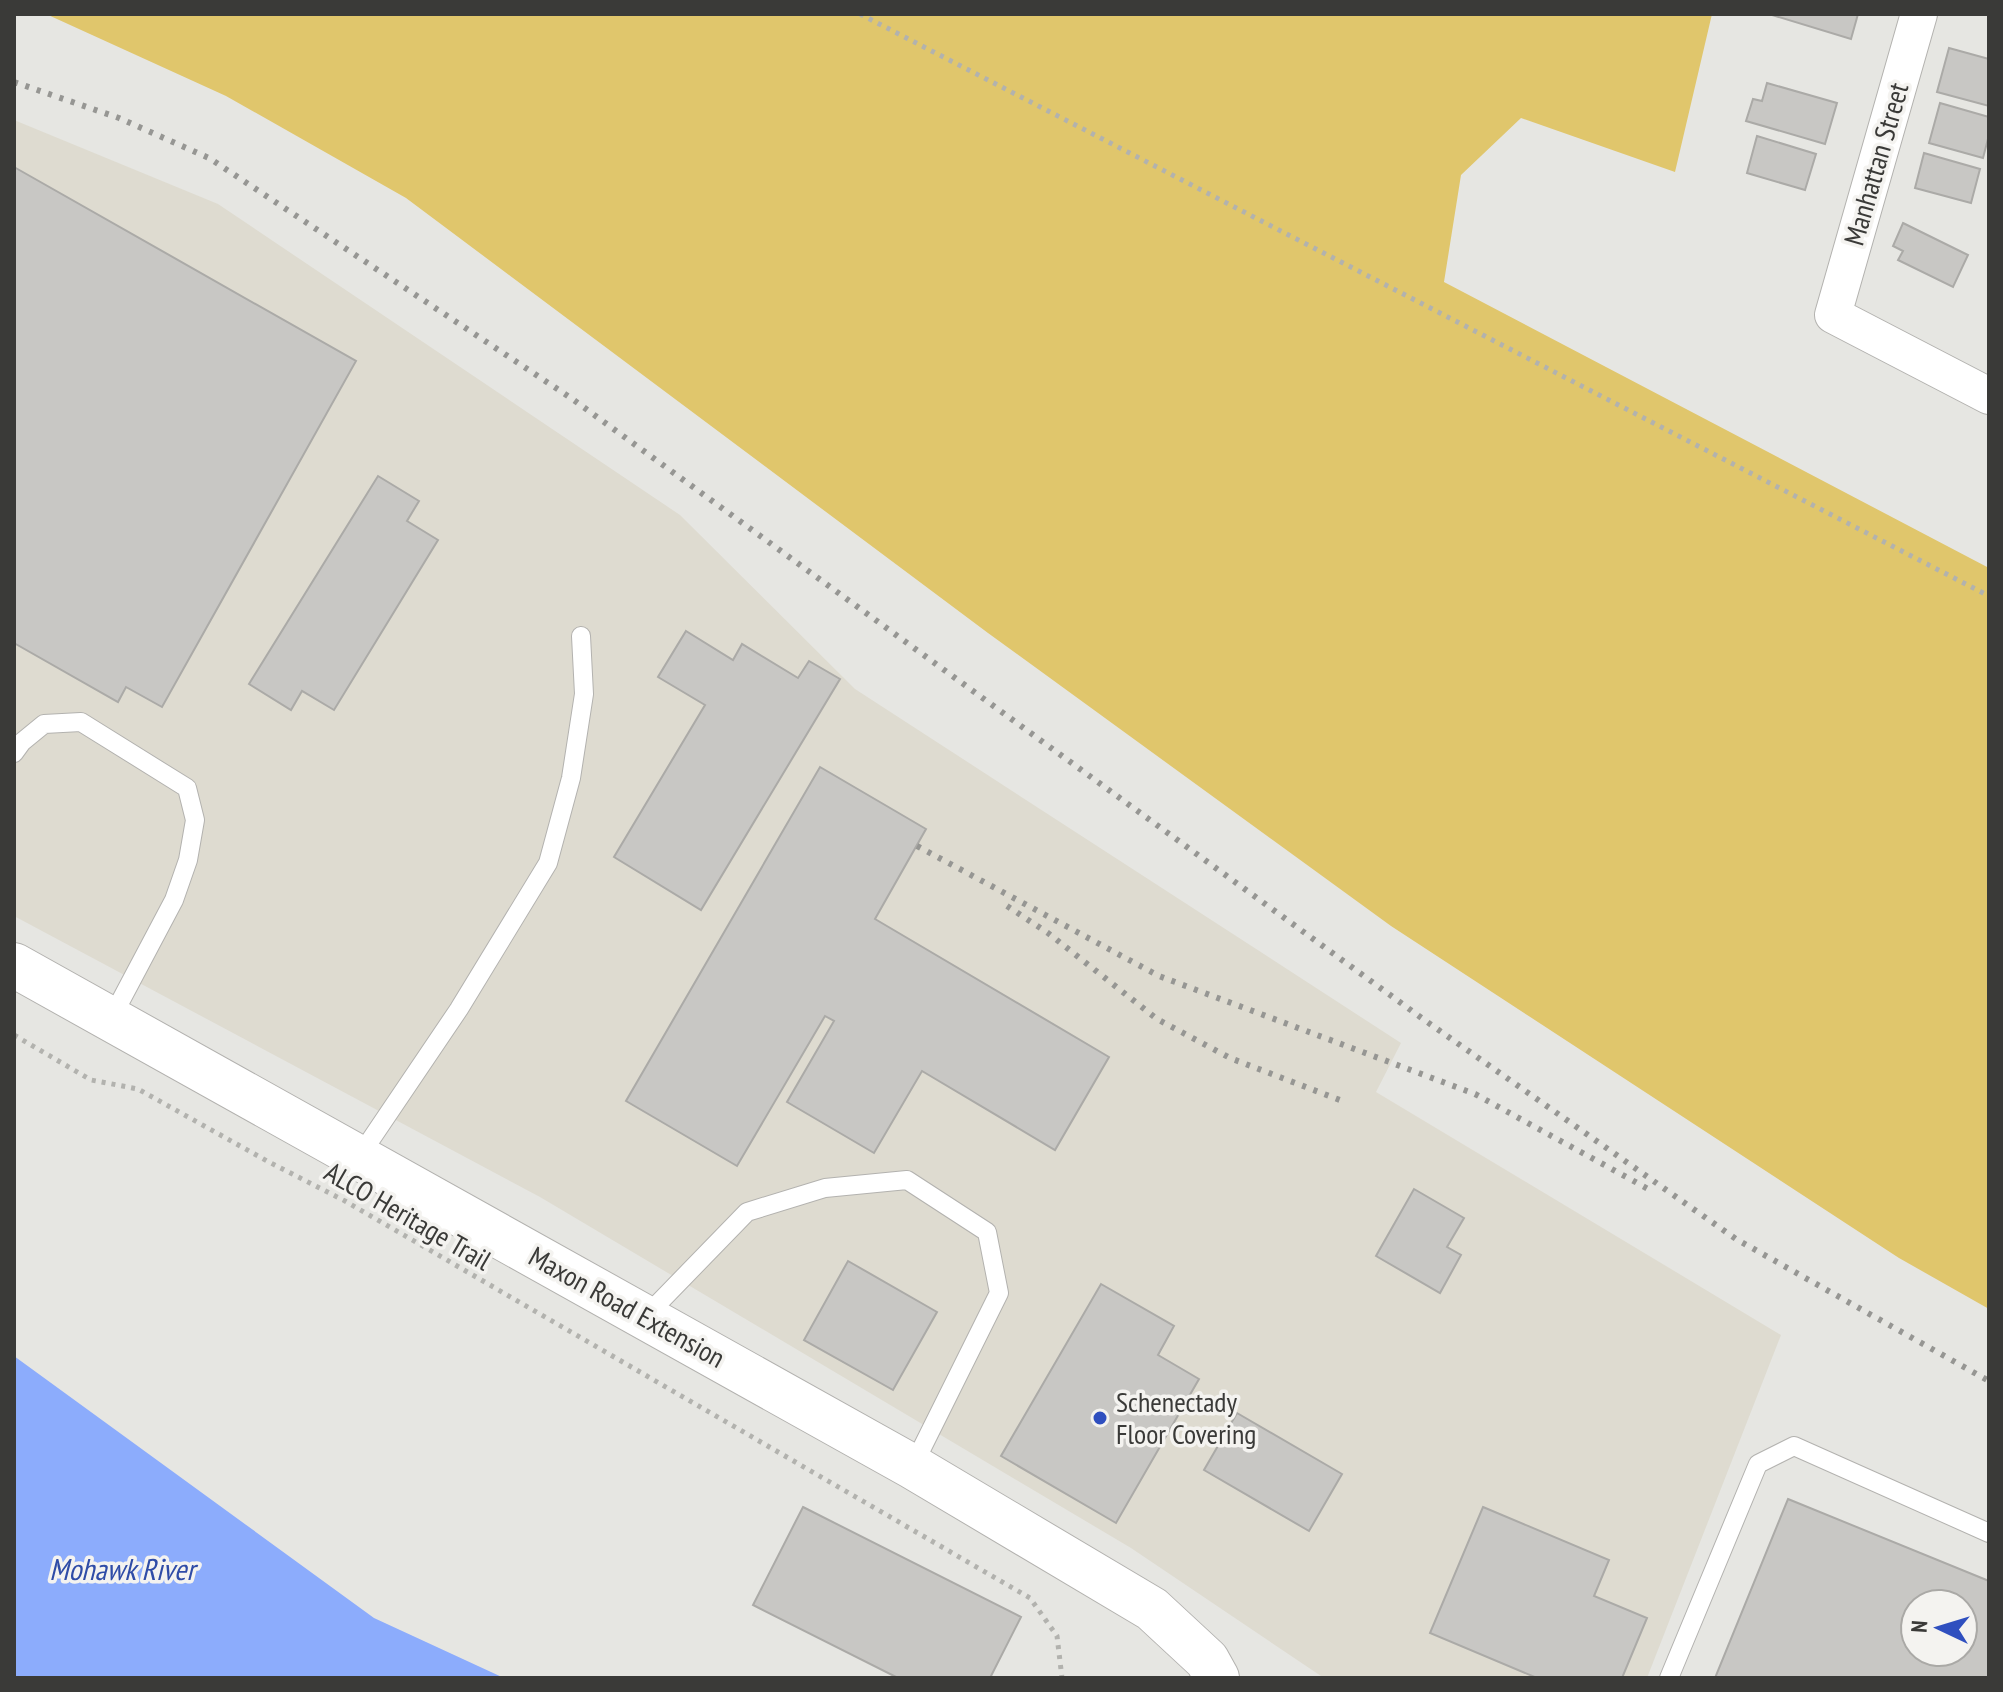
<svg xmlns="http://www.w3.org/2000/svg" width="2003" height="1692" font-family="'PT Sans Narrow',sans-serif">
<style>
.built{fill:#dedbd0}
.green{fill:#e0c66c}
.water{fill:#8cacfc}
.building{fill:#c8c7c4;stroke:#abaaa7;stroke-width:2;fill-rule:evenodd}
.lines{fill:none;stroke-linecap:round;stroke-linejoin:round}
.lane-casing{stroke:#b3b2af;stroke-width:20}
.street-casing{stroke:#b3b2af;stroke-width:38}
.secondary-casing{stroke:#b3b2af;stroke-width:46}
.path{stroke:#b2b2ae;stroke-width:5;stroke-dasharray:4 6;stroke-linecap:butt}
.lane{stroke:#fff;stroke-width:18}
.street{stroke:#fff;stroke-width:36}
.secondary{stroke:#fff;stroke-width:44}
.rail{stroke:#969693;stroke-width:6;stroke-dasharray:4 8;stroke-linecap:butt}
.poi-dot{fill:#2f4fbf;stroke:#f4f3f0;stroke-width:3}
.labels{text-anchor:middle;stroke-width:7;stroke-linejoin:round;paint-order:stroke}
.street-label{font-size:28px;fill:#3a3a38;stroke:#f4f3f0}
.poi-label{font-size:28px;fill:#3a3a38;stroke:#f4f3f0;text-anchor:start}
.water-label{font-size:30px;font-style:italic;fill:#2f4ca7;stroke:#f4f3f0}
</style>
<rect width="100%" height="100%" fill="#e6e6e2"/>
<path class="built" d="M 14,120 L 218,204 L 680,515 L 855,689 L 1401,1043 L 1376,1092 L 1781,1335 L 1647,1678 L 1324,1678 L 1131,1548 L 540,1197 L 14,916 Z"/>
<path class="green" d="M 46,14 L 1712,14 L 1675,172 L 1521,118 L 1461,175 L 1444,282 L 1989,568 L 1989,1309 L 1899,1258 L 1391,926 L 988,633 L 406,198 L 226,96 Z"/>
<path class="water" d="M 14,1356 L 374,1618 L 504,1678 L 14,1678 Z"/>
<path class="building" d="M 1769,14 L 1858,14 L 1851,39 Z
M 1949,48 L 1989,59 L 1989,106 L 1937,92 Z
M 1767,83 L 1837,103 L 1825,144 L 1746,121 L 1753,99 L 1762,101 Z
M 1940,103 L 1989,117 L 1989,135 L 1983,158 L 1929,143 Z
M 1757,136 L 1816,154 L 1805,190 L 1747,173 Z
M 1924,153 L 1980,169 L 1971,203 L 1915,188 Z
M 14,167 L 356,361 L 162,707 L 126,687 L 118,702 L 14,643 Z
M 1903,223 L 1968,255 L 1953,287 L 1898,260 L 1903,251 L 1893,246 Z
M 378,476 L 419,501 L 407,521 L 438,540 L 334,710 L 302,691 L 291,710 L 249,684 Z
M 686,631 L 733,660 L 742,644 L 798,678 L 809,661 L 840,679 L 701,910 L 614,857 L 705,705 L 658,677 Z
M 820,767 L 926,829 L 875,919 L 1109,1057 L 1055,1150 L 922,1071 L 874,1153 L 787,1102 L 834,1021 L 825,1016 L 737,1166 L 626,1101 Z
M 1414,1189 L 1464,1218 L 1447,1247 L 1461,1255 L 1440,1293 L 1376,1256 Z
M 848,1261 L 937,1312 L 893,1390 L 804,1340 Z
M 1101,1284 L 1174,1326 L 1158,1355 L 1199,1379 L 1116,1523 L 1001,1456 Z
M 1237,1413 L 1342,1474 L 1309,1531 L 1204,1470 Z
M 1788,1499 L 1989,1581 L 1989,1678 L 1715,1678 ZM 1915,1604 L 1963,1604 L 1963,1652 L 1915,1652 Z
M 803,1507 L 1021,1617 L 990,1678 L 898,1678 L 753,1605 Z
M 1483,1507 L 1609,1560 L 1594,1596 L 1647,1618 L 1622,1678 L 1537,1678 L 1430,1633 Z"/>
<g class="lines">
<g class="lane-casing">
<path id="lane" d="M 14,753 L 22,742 L 44,724 L 81,722 L 187,788 L 195,820 L 188,860 L 174,900 L 111,1019
M 359,1157 L 459,1009 L 548,863 L 571,778 L 584,694 L 581,636
M 645,1317 L 747,1212 L 825,1188 L 907,1180 L 987,1232 L 999,1293 L 913,1466
M 1669,1678 L 1758,1464 L 1794,1446 L 1989,1533"/>
</g>
<g class="street-casing">
<path id="street" d="M 1919,14 L 1833,315 L 1989,396"/>
</g>
<g class="secondary-casing">
<path id="secondary" d="M 14,965 L 913,1467 L 1152,1609 L 1207,1660 L 1217,1678"/>
</g>
<path class="path" d="M 860,14 L 1989,596
M 14,1035 L 91,1080 L 138,1089 L 267,1161 L 345,1201 L 1030,1598 L 1057,1636 L 1062,1678"/>
<use href="#lane" class="lane"/>
<use href="#street" class="street"/>
<use href="#secondary" class="secondary"/>
<path class="rail" d="M 14,82 L 119,118 L 209,158 L 571,398 L 1423,1019 L 1736,1239 L 1989,1381
M 917,846 L 1159,976 L 1475,1094 L 1650,1190
M 1007,906 L 1048,933 L 1157,1019 L 1230,1058 L 1345,1102"/>
</g>
<circle class="poi-dot" cx="1100" cy="1418" r="8"/>
<g class="labels">
<g class="street-label">
<text transform="translate(1876 164) rotate(-74)" y="10">Manhattan Street</text>
<text transform="translate(408 1216) rotate(30)" y="10">ALCO Heritage Trail</text>
<text transform="translate(627 1307) rotate(29)" y="10">Maxon Road Extension</text>
</g>
<g class="poi-label">
<text x="1116" y="1412">Schenectady<tspan x="1116" dy="32">Floor Covering</tspan></text>
</g>
<g class="water-label">
<text x="122" y="1580">Mohawk River</text>
</g>
</g>
<rect width="2003" height="1692" fill="none" stroke="#3a3a38" stroke-width="32"/>
<g transform="translate(1939 1628) rotate(274)"><circle r="38" fill="#f4f3f0" stroke="#aaa9a6" stroke-width="2"/>
<path d="M0-6L14 30L0 20L-14 30Z" fill="#2f4fbf"/>
<text y="-12" font-size="22" font-weight="bold" text-anchor="middle" fill="#3a3a38">N</text>
</g>
</svg>
